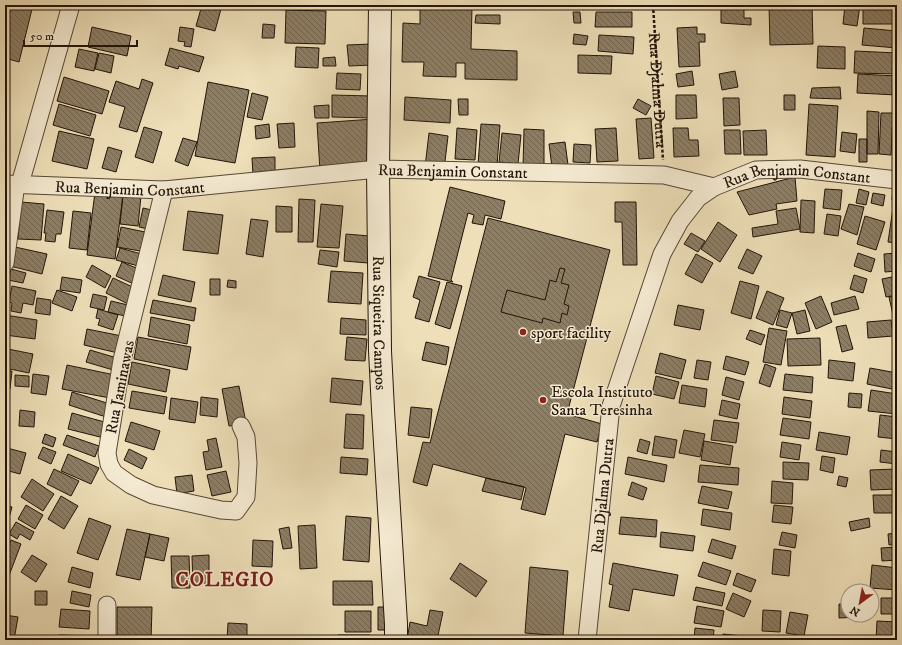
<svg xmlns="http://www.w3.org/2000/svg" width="902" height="645" font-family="'IM FELL DW Pica',serif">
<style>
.building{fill:url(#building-back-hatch);stroke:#231509}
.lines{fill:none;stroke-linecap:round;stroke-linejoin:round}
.street-casing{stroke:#564835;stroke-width:19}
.secondary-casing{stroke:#231509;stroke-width:24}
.path{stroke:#231509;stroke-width:2.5;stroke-dasharray:3 2;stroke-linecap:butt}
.street{stroke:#f4ead1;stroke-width:17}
.secondary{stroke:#f4ead1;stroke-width:22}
.poi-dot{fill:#8f2418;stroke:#f4ead1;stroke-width:1.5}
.labels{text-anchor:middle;stroke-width:3;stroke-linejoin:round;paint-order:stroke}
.street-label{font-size:16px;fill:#231509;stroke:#f4ead1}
.poi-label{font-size:16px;fill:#231509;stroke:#f4ead1;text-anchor:start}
.district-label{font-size:20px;font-weight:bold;letter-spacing:1px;fill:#7a1f14;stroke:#f4ead1}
</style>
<defs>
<pattern id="building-back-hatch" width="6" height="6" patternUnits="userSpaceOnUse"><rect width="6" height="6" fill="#8d7e64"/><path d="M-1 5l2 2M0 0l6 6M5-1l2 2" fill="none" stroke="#736651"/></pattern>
</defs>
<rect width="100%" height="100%" fill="#eedfb8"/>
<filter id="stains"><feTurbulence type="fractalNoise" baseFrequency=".005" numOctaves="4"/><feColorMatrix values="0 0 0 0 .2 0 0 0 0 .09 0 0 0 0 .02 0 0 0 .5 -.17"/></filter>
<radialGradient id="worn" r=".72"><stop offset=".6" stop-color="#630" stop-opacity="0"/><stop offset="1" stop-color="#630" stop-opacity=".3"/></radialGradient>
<path class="building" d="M 5,5 L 33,5 L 19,62 L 5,58 Z
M 202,5 L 205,5 L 221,9 L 215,31 L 196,26 Z
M 476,5 L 503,5 L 503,7 L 476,7 Z
M 573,5 L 595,5 L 596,8 L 573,8 Z
M 769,5 L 812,5 L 813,44 L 770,45 Z
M 845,5 L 860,5 L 857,26 L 843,24 Z
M 420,6 L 472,7 L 471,49 L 517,51 L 517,80 L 465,79 L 465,63 L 456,63 L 456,77 L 423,76 L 424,62 L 402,62 L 403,23 L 420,24 Z
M 721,7 L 744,8 L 744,18 L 751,18 L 751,25 L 721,23 Z
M 863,7 L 897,8 L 897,24 L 863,24 Z
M 286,10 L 326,11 L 325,44 L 285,43 Z
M 573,12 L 580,12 L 581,23 L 574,23 Z
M 596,12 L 632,12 L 632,27 L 595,27 Z
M 476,15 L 500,15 L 500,24 L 475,23 Z
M 263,24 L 275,25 L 274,38 L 262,38 Z
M 92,27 L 131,36 L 127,56 L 88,47 Z
M 180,27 L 194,29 L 191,47 L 184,46 L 185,42 L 178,41 Z
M 697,27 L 697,34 L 705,34 L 705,42 L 699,42 L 700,66 L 679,67 L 677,28 Z
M 864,28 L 897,31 L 897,48 L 862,45 Z
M 574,34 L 588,36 L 586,45 L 573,44 Z
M 599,35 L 634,37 L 633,54 L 598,51 Z
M 372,44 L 373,65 L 349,66 L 347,45 Z
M 818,46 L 845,47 L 845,69 L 817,68 Z
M 296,47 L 319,48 L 318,68 L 295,67 Z
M 170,48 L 204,57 L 199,72 L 179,66 L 178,69 L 165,65 Z
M 79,49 L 98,53 L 94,71 L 75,67 Z
M 855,51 L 897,53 L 897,74 L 854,73 Z
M 99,53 L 114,56 L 111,73 L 95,69 Z
M 578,55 L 612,56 L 611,74 L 578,73 Z
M 335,57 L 336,66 L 323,66 L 323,58 Z
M 692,71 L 694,85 L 678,87 L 676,74 Z
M 735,71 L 738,87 L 722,90 L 719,74 Z
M 337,73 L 361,74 L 360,90 L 336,89 Z
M 858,74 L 897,76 L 897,95 L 857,93 Z
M 64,77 L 109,91 L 102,114 L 57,101 Z
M 142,79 L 153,83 L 137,132 L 119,127 L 125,107 L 109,102 L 116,81 L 139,89 Z
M 208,82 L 249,90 L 235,163 L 195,156 Z
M 840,87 L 841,99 L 810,98 L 812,88 Z
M 252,93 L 268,97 L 262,120 L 247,117 Z
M 332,95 L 372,96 L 371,118 L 332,117 Z
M 676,95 L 696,95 L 697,118 L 676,119 Z
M 784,95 L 795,95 L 795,110 L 784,110 Z
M 405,97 L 451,100 L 450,123 L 404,120 Z
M 723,98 L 739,98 L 740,125 L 724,126 Z
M 458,99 L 468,99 L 468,115 L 459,115 Z
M 638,99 L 651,106 L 646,115 L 633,108 Z
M 59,104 L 96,115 L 90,136 L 53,125 Z
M 809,104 L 838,106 L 835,157 L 806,155 Z
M 329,105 L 329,118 L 315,118 L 314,106 Z
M 867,111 L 879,112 L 878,154 L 867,154 Z
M 881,113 L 893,113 L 891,155 L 879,154 Z
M 894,115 L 897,115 L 897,161 L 893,161 Z
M 651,118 L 654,158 L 639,159 L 636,119 Z
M 374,119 L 377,167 L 320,171 L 317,123 Z
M 294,123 L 295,147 L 279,148 L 277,124 Z
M 269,124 L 270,137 L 256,139 L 255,126 Z
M 481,124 L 500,125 L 497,166 L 478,165 Z
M 144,127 L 162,132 L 153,163 L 135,157 Z
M 457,128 L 477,130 L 475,160 L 455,159 Z
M 616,128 L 618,161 L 597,162 L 595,129 Z
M 673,128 L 688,128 L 689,140 L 698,140 L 699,156 L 674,157 Z
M 524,129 L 544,130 L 544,168 L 523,167 Z
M 724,130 L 740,130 L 741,154 L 725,154 Z
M 766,130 L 767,155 L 744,155 L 743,131 Z
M 59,131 L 94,139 L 87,169 L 52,161 Z
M 842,132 L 857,134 L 855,153 L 840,151 Z
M 429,133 L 448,136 L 444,170 L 425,167 Z
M 502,133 L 521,135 L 518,164 L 499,162 Z
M 183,138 L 197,142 L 188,166 L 175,161 Z
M 859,139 L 867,139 L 867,162 L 859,162 Z
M 565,142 L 568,165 L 552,167 L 549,144 Z
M 574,144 L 591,145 L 590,163 L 573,162 Z
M 108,147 L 122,151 L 116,172 L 102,168 Z
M 275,157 L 275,175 L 253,175 L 252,158 Z
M 795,177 L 797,201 L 776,204 L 777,209 L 749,215 L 737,192 Z
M 893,186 L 897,187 L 897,200 L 892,200 Z
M 450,187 L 505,201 L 501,219 L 485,215 L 483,225 L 472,223 L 474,215 L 468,213 L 451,280 L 453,282 L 428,276 Z
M 825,189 L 842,190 L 840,210 L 823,208 Z
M 859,189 L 869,192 L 866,205 L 856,203 Z
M 95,192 L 123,195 L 115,259 L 87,255 Z
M 873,193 L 885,195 L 883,206 L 871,203 Z
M 123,195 L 141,196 L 138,226 L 120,224 Z
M 299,199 L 315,200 L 313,242 L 298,242 Z
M 801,200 L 815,201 L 814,233 L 800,232 Z
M 894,201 L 897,201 L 897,243 L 888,242 Z
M 21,202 L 44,204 L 41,240 L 18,239 Z
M 615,202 L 636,202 L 637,265 L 623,265 L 622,222 L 615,222 Z
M 321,204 L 343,206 L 339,248 L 317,247 Z
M 849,204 L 864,207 L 857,235 L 841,229 Z
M 276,206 L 292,207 L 292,232 L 276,232 Z
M 143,208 L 156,211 L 152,230 L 139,227 Z
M 796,208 L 800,229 L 753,237 L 752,228 L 778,224 L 776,211 Z
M 47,210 L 64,212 L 61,234 L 56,234 L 55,242 L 45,241 L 46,233 L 44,233 Z
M 73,211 L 91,213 L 87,250 L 69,248 Z
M 188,211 L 223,215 L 218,254 L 183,250 Z
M 827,214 L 841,216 L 838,236 L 824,234 Z
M 865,216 L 885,222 L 876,250 L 857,244 Z
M 488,218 L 610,250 L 567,414 L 602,424 L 597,442 L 565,434 L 545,515 L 521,509 L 526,488 L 524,487 L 486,478 L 433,464 L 427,486 L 413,482 L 423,442 L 430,443 Z
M 251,219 L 268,221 L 263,257 L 246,254 Z
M 718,222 L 737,235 L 720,262 L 701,249 Z
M 121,227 L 150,233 L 146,252 L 117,247 Z
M 691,233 L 705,241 L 698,252 L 684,244 Z
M 346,234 L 370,236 L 368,263 L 344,261 Z
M 15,247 L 47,254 L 42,274 L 10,266 Z
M 120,248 L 145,255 L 142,267 L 116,260 Z
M 747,249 L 762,256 L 753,274 L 738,268 Z
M 320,250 L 339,252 L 337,267 L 318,264 Z
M 858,253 L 875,259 L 871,272 L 854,266 Z
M 897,253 L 897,271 L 885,272 L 884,254 Z
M 696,254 L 713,263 L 702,283 L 685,274 Z
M 122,262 L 143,271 L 136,285 L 116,276 Z
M 92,265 L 111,276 L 105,288 L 86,277 Z
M 560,268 L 565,269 L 561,283 L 569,285 L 564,304 L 569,306 L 567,315 L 562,313 L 560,323 L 543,318 L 542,323 L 501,312 L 507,290 L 545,300 L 550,280 L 556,282 Z
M 11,269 L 26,273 L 23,283 L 8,280 Z
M 331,271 L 363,273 L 361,304 L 328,302 Z
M 163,275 L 195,282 L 191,302 L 158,295 Z
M 854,275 L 867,279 L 863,293 L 850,289 Z
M 419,276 L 440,282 L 429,322 L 415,318 L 420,300 L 413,297 Z
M 897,276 L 897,295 L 886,297 L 882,279 Z
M 62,277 L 82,280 L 80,293 L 60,290 Z
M 113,278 L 137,289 L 130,305 L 106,293 Z
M 210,279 L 220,279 L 220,295 L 210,295 Z
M 228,280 L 236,281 L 236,288 L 227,287 Z
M 740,281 L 759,286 L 751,319 L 731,313 Z
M 447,282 L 462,286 L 450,329 L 435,324 Z
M 12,286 L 36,291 L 33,305 L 23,303 L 21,313 L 11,311 L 12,303 L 9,302 Z
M 57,290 L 77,297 L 72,311 L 52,303 Z
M 767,291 L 784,298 L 773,325 L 756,318 Z
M 93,294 L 107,297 L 104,310 L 90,307 Z
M 821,296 L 832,322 L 816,329 L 805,303 Z
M 855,296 L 859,309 L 834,315 L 831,303 Z
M 897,296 L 897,315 L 893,315 L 889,297 Z
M 37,298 L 51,300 L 50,315 L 35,313 Z
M 153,300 L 196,308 L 194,321 L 150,313 Z
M 111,301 L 128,305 L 125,316 L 108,312 Z
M 678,305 L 704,310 L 700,330 L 674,325 Z
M 98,309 L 118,315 L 113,330 L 98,325 L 100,319 L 96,318 Z
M 780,310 L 792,313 L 787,328 L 776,325 Z
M 805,310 L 810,331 L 797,334 L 792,313 Z
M 5,315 L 37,320 L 35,339 L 5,335 Z
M 151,317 L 190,325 L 187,344 L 148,336 Z
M 341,318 L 366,320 L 366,335 L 340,334 Z
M 891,320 L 893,336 L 868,338 L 867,322 Z
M 846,325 L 853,349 L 842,352 L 836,327 Z
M 769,328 L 787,331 L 781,365 L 763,362 Z
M 87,329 L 122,336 L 118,353 L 84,345 Z
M 750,330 L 765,335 L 761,345 L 746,339 Z
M 138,337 L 191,347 L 187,370 L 134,359 Z
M 347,337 L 367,339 L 365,361 L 345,360 Z
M 820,338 L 821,365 L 788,366 L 787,339 Z
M 426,342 L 449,347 L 446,365 L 422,360 Z
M 8,349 L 33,354 L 29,373 L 5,368 L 5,363 Z
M 90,350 L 117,358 L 113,370 L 86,362 Z
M 660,353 L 686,360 L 681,379 L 655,373 Z
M 726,356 L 749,362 L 745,375 L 723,369 Z
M 697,360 L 711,362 L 708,380 L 694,378 Z
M 829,360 L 855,363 L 853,381 L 828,378 Z
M 132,362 L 170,370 L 166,392 L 128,384 Z
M 765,364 L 776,368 L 770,387 L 759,383 Z
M 67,365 L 115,375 L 110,398 L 62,389 Z
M 870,368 L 897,373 L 897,390 L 867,384 Z
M 5,371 L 12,371 L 10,389 L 5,389 Z
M 33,374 L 49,376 L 46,395 L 31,393 Z
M 785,374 L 813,377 L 812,393 L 783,390 Z
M 15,375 L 29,376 L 29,387 L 15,386 Z
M 656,376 L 679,382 L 674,399 L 652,394 Z
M 726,377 L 744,382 L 739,400 L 722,395 Z
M 332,378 L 363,381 L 361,405 L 330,402 Z
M 682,385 L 707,389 L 705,407 L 679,403 Z
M 239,386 L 246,423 L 229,426 L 222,389 Z
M 871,390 L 897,394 L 897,414 L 868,411 Z
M 132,391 L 167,397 L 164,414 L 129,408 Z
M 72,392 L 110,404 L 106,417 L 69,405 Z
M 849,393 L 862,394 L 861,408 L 848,407 Z
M 201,397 L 218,399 L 217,417 L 200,415 Z
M 784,397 L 812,401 L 810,418 L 782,414 Z
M 171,398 L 198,402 L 195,423 L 169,419 Z
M 722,400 L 740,404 L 737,419 L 719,415 Z
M 411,407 L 432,409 L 429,438 L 408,435 Z
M 20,410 L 35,412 L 34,427 L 19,426 Z
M 72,413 L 108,423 L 104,438 L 68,429 Z
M 346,414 L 364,415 L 363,449 L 344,448 Z
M 880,415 L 897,417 L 897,439 L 878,437 Z
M 783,418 L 811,422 L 809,439 L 780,435 Z
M 714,420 L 739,423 L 736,443 L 711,440 Z
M 131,422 L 160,431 L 154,450 L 125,441 Z
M 684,430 L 705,434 L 700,457 L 679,453 Z
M 819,432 L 850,437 L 847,455 L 816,450 Z
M 45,434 L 56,438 L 53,447 L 42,443 Z
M 67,435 L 99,446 L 95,457 L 63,445 Z
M 655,436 L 677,440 L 674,458 L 652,455 Z
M 216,438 L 222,467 L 206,470 L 203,452 L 209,451 L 207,440 Z
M 640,439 L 650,442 L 647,454 L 637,451 Z
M 704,441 L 733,446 L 730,465 L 701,460 Z
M 782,442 L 801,445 L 799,460 L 780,457 Z
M 43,447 L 56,452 L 51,464 L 38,458 Z
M 7,448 L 26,453 L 20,474 L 5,470 L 5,453 Z
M 129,449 L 147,458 L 142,469 L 124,460 Z
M 881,450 L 897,452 L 897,464 L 880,462 Z
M 68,454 L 99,468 L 91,484 L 61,471 Z
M 822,456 L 835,458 L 833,473 L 820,470 Z
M 341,457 L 368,459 L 367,475 L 340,473 Z
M 628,457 L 667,465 L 664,482 L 625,474 Z
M 783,462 L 809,463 L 808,480 L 783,479 Z
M 700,465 L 739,468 L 738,485 L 698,482 Z
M 54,469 L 79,481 L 71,496 L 47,484 Z
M 896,469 L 897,489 L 871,490 L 870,470 Z
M 226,471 L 231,492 L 212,496 L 207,475 Z
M 192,475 L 194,491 L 177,494 L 175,477 Z
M 839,476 L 848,478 L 846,487 L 837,485 Z
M 486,478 L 524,487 L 521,500 L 482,491 Z
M 32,479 L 54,494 L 43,511 L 21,497 Z
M 772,481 L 793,483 L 792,504 L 771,503 Z
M 632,482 L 647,488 L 643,500 L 628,495 Z
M 702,486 L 732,492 L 728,509 L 698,503 Z
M 873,495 L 897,495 L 897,513 L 874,513 Z
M 61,496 L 78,506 L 64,529 L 48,519 Z
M 5,505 L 12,507 L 9,518 L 5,517 Z
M 26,505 L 43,515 L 35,529 L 18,519 Z
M 774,505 L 793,507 L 791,524 L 772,522 Z
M 703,509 L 732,513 L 730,530 L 701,525 Z
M 346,516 L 371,518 L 369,562 L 343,560 Z
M 621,517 L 657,520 L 656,537 L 619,534 Z
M 89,518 L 111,526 L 98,560 L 77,553 Z
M 869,518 L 870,527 L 851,531 L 849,522 Z
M 16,522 L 34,532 L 30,540 L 20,534 L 17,539 L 9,534 Z
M 315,525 L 317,568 L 300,569 L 298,526 Z
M 289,527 L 292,548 L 283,549 L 279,529 Z
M 127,529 L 150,534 L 140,580 L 116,575 Z
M 661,532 L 695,536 L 693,551 L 660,547 Z
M 782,532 L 797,535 L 795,548 L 779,545 Z
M 897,533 L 897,544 L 889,545 L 888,534 Z
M 150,534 L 169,538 L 164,561 L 145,557 Z
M 712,539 L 736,546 L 732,559 L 708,552 Z
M 11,540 L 21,544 L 5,586 L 5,556 Z
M 253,540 L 273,541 L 272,567 L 252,566 Z
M 897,547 L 897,560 L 882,561 L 881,548 Z
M 774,549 L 791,551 L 789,576 L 772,574 Z
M 32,555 L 47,564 L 36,582 L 21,572 Z
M 209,555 L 209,583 L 193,584 L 192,556 Z
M 171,556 L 189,556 L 190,588 L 172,588 Z
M 703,562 L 731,571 L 726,585 L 698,576 Z
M 460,563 L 487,581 L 476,597 L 450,579 Z
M 613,563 L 678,575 L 674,596 L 633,589 L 629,611 L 609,607 L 613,585 L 609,584 Z
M 872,565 L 897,568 L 897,590 L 870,588 Z
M 72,567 L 93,573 L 90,588 L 68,582 Z
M 530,567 L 568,571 L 563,636 L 525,633 Z
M 737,573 L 756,580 L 751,592 L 733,585 Z
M 333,581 L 372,581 L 373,605 L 333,605 Z
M 696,587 L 725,593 L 722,606 L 693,600 Z
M 35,591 L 47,591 L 47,605 L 35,605 Z
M 72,591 L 91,595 L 89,607 L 70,603 Z
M 733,593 L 751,601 L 744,617 L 726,609 Z
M 881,598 L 897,598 L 897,614 L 881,614 Z
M 839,604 L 848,604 L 848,615 L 861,615 L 861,617 L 839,618 Z
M 697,606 L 724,611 L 721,627 L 694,623 Z
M 117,607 L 152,607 L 151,640 L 117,640 Z
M 378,607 L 390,607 L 391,630 L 378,630 Z
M 61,609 L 90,611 L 89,629 L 59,627 Z
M 430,610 L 443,612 L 437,640 L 407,640 L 410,622 L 427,626 Z
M 763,610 L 781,611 L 780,632 L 762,631 Z
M 345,611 L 371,611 L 371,632 L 345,632 Z
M 790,612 L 808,615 L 804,636 L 786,633 Z
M 5,615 L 18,617 L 14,640 L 5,640 Z
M 877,621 L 897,622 L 897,640 L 876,640 Z
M 228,623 L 247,624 L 247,640 L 227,640 Z
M 695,628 L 714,630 L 713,640 L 694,640 Z
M 723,634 L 744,636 L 743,640 L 722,640 Z
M 59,635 L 90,636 L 90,640 L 59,640 Z
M 338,635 L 370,635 L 371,640 L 339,640 Z"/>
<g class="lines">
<g class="street-casing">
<g id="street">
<path id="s2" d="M 5,184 L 164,190 L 378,169 L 664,175 L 714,187 L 756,170 L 800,169 L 897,180"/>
<path d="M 20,184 L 71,5"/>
<path d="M 164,190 L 122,360 L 107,453 L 109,464 L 114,473 L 131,485 L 153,495 L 221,510 L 236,511 L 246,497 L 248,463 L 246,437 L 241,426"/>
<path d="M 5,263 L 16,184"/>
<path d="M 107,640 L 107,605"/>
<path id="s3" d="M 587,640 L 611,406 L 662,254 L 680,221 L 698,198 L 714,187"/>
</g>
</g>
<g class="secondary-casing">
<g id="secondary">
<path id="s4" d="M 380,5 L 378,169 L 380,351 L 383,410 L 396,624 L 396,640"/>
</g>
</g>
<path class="path" id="s1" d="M 653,5 L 663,160"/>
<use href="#street" class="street"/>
<use href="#secondary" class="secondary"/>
</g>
<g class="poi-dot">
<circle cx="523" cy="332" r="4"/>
<circle cx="543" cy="400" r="4"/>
</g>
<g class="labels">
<g class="street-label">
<text dy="6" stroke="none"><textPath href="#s1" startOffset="85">Rua Djalma Dutra</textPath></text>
<text dy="6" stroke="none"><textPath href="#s2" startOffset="449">Rua Benjamin Constant</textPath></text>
<text dy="6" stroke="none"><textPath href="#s2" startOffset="797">Rua Benjamin Constant</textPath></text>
<text dy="6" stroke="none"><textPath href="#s2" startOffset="125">Rua Benjamin Constant</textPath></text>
<text dy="6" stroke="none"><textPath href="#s4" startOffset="318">Rua Siqueira Campos</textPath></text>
<text transform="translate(119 387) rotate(-79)" y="6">Rua Jaminawas</text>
<text dy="6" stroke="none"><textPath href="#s3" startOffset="145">Rua Djalma Dutra</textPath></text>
</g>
<g class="poi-label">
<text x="531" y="338">sport facility</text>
<text x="551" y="397">Escola Instituto<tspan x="551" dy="18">Santa Teresinha</tspan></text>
</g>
<g class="district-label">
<text x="225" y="586">COLEGIO</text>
</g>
</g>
<rect width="902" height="645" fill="none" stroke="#eedfb8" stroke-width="20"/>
<rect x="6" y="6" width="890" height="633" fill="none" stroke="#231509" stroke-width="2"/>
<rect x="10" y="10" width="882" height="625" fill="none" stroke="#231509"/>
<g transform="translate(860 603) rotate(212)"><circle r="19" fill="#f4ead1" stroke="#a09581"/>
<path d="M0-3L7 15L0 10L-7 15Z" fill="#8f2418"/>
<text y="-6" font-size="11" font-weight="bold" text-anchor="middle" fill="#231509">N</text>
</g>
<path d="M24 40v6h113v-6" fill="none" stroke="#231509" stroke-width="2"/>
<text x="30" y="40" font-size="12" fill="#231509" stroke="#f4ead1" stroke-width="3" paint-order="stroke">50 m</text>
<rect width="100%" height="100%" filter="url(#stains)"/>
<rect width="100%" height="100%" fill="url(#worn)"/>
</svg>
